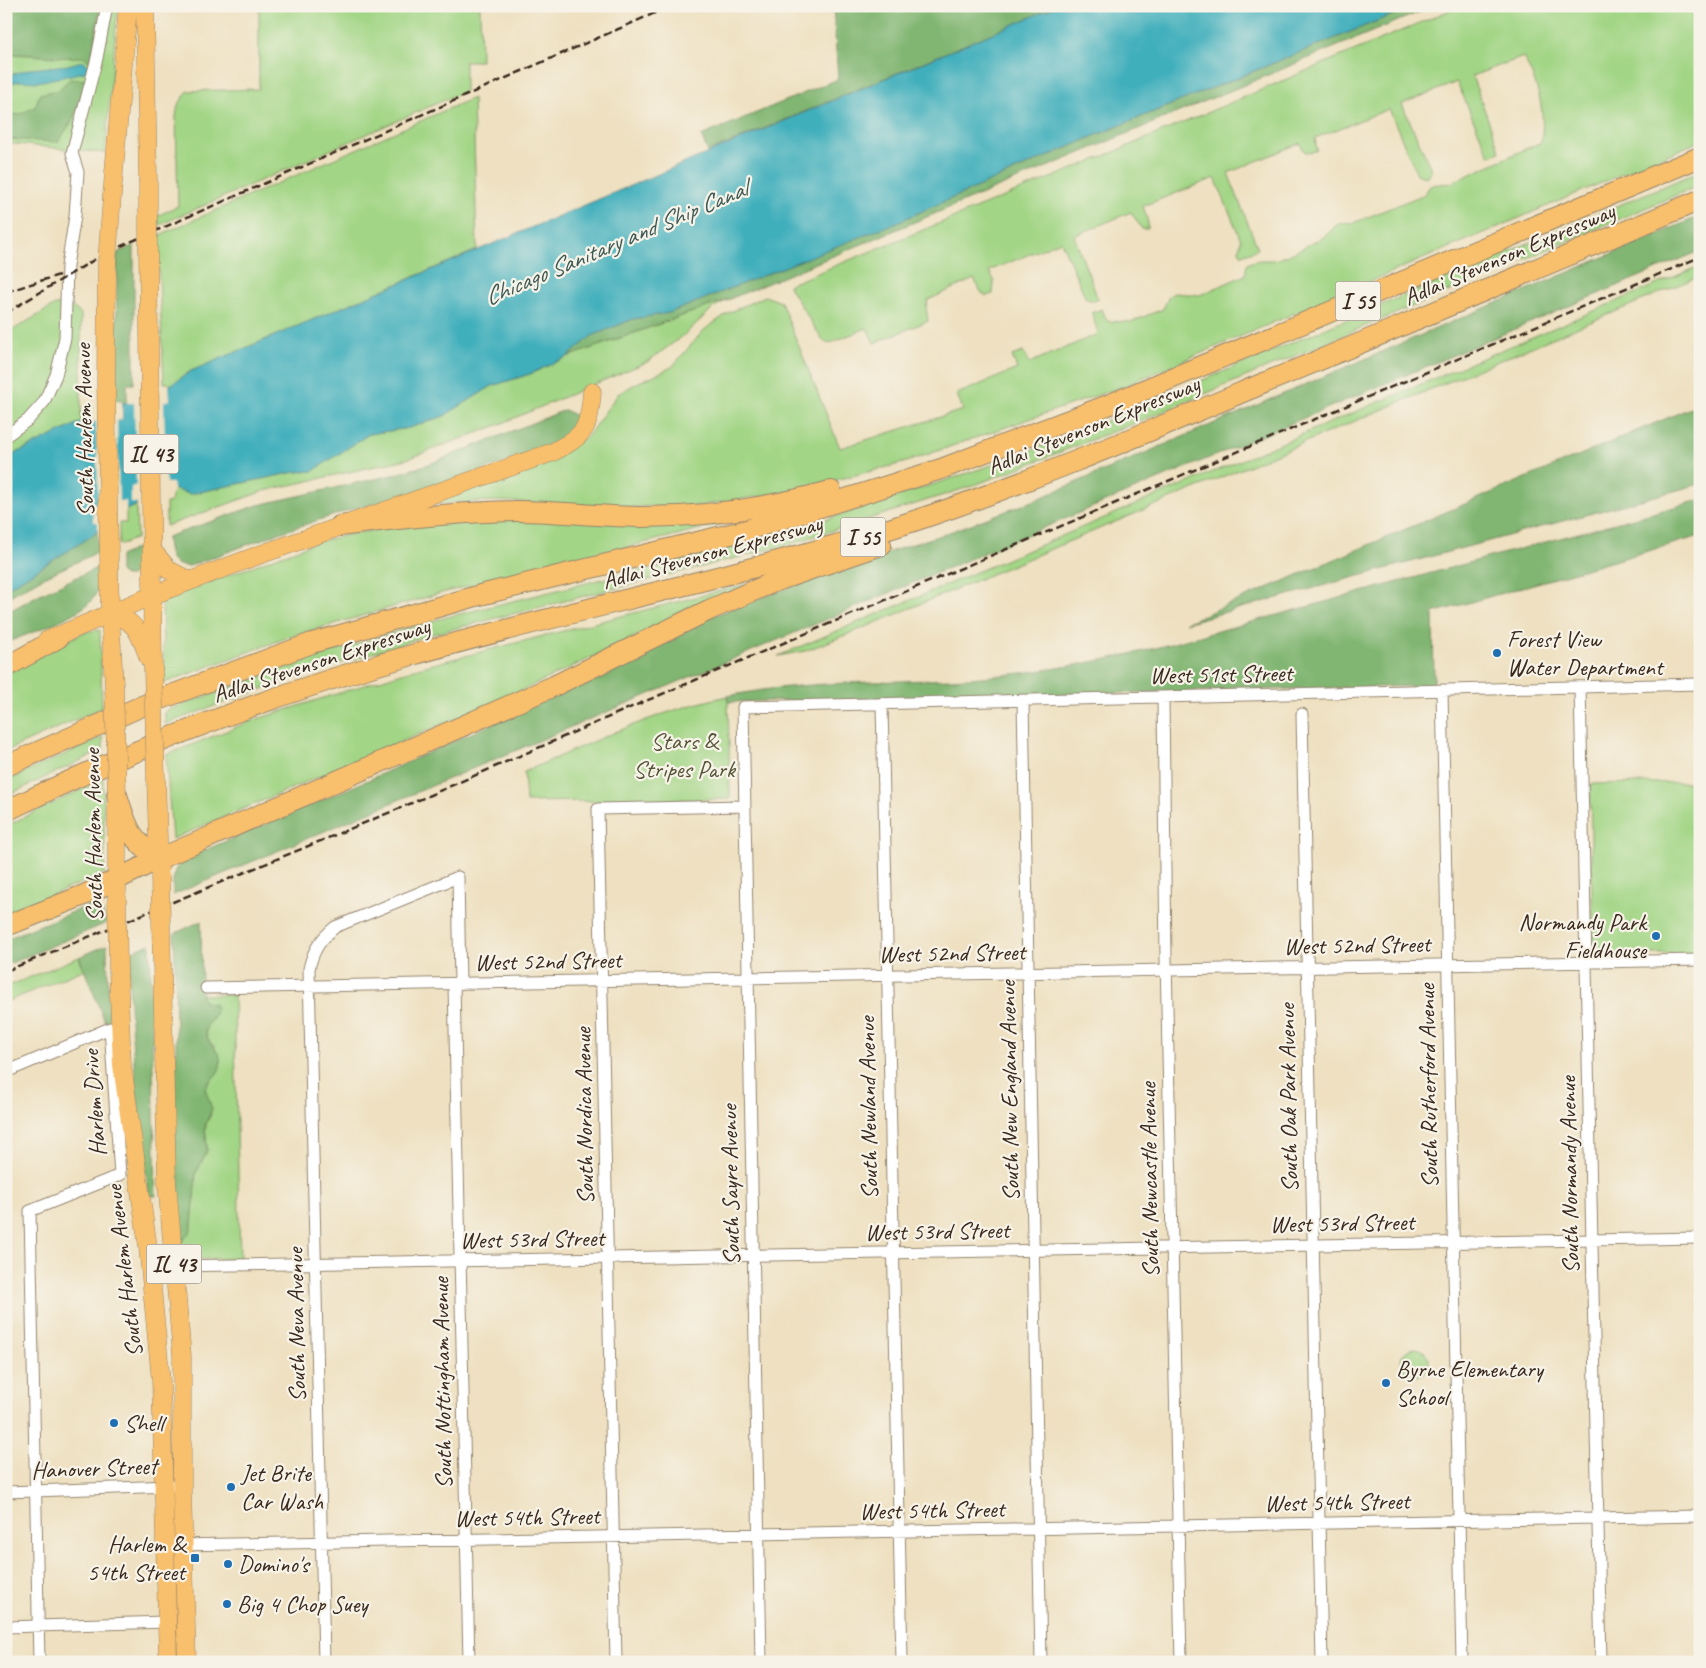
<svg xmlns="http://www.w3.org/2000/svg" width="1706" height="1668" font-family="Caveat,sans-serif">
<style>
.green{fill:#a2d585;stroke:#6e8052}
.forest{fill:#81b672;stroke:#5e7048}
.water{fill:#40afbc;stroke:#3e6c6d}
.pier{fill:#eee0c0}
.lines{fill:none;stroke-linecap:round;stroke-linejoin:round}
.street-casing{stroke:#94856f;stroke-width:13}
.primary-casing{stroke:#94856f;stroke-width:19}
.highway-casing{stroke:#94856f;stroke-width:22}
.street{stroke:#fff;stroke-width:11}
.primary{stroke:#f8bf6c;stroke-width:18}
.highway{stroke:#f8bf6c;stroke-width:20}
.rail{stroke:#3b2a1e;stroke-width:2.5;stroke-dasharray:8 4;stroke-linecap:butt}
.primary-bridge-casing{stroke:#94856f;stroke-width:19;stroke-linecap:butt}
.primary-bridge{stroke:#f8bf6c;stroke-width:18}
.poi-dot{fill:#1f6fb2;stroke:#f7f3e8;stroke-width:2}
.labels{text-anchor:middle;stroke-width:4.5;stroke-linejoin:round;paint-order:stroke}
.shield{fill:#f7f3e8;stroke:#73665b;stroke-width:1}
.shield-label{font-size:22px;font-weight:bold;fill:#3b2a1e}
.street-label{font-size:24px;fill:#3b2a1e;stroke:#f7f3e8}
.poi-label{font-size:24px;fill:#3b2a1e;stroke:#f7f3e8;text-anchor:start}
.park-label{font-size:24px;fill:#555538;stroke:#f7f3e8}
.water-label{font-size:25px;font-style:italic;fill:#3d5955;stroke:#f7f3e8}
</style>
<rect width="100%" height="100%" fill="#f7f3e8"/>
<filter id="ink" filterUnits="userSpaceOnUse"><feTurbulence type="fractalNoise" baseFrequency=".02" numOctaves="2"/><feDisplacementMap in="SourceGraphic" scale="10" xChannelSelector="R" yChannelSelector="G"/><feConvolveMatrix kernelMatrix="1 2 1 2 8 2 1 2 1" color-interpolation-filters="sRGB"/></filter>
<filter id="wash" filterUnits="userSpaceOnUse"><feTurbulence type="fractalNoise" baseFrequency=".0096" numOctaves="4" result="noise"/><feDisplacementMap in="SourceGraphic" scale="20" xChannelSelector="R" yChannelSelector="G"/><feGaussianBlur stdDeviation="1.12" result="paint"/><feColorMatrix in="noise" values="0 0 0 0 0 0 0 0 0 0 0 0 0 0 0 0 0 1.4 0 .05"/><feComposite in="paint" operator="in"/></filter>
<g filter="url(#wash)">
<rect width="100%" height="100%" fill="#eee0c0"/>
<path class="green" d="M 6,6 L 118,6 L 105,153 L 6,143 Z
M 259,6 L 480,6 L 481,61 L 465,61 L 465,91 L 157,226 L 157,216 L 178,206 L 176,116 L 178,105 L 188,91 L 259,89 Z
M 1460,6 L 1700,6 L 1700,141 L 1124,386 L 903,463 L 793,491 L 698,506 L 619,507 L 495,501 L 434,504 L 434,498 L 587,437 L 618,394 L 635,384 L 672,367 L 704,330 L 728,313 L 765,296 L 781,302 L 840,448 L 963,410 L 957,394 L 1017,369 L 1012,356 L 1023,352 L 1029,363 L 1098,334 L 1092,313 L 1102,309 L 1107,321 L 1131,322 L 1163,309 L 1169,296 L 1174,293 L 1200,295 L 1245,275 L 1247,264 C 1262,257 1265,262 1277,259 C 1292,255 1307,245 1320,239 C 1336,231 1332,220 1353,223 L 1425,194 L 1430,185 L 1451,183 L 1541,142 C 1546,112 1538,83 1523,57 L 1472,76 L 1500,152 L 1489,156 L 1457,82 L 1402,104 L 1431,169 L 1430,175 L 1424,177 L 1417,174 L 1389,109 L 1315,138 L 1317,150 L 1310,153 L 1304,151 L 1300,143 L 1228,173 L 1258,249 L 1242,255 L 1239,251 L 1241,240 L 1215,178 L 1143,206 L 1148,222 L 1148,229 L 1142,229 L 1131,212 L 1074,236 L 1098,299 L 1095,301 L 1086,299 L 1061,241 L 989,271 L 994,280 L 993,294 L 986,296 L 981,292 L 974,279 L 928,300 L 926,307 L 928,321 L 874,343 L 867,328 L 830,343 L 823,341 L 788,285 L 1102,157 Z
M 473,98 L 477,250 L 191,371 L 169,386 L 169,383 L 164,383 L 157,236 Z
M 1700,171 L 1700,185 L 1148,418 L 972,486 L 784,546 L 433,634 L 284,681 L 165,724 L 165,711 L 309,659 L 427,622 L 701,555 L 800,528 L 989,466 L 1082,431 Z
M 1700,266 L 1700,276 L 861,629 L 805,651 L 778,656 Z
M 732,298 L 714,307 L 683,336 L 647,362 L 498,425 L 407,459 L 264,491 L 166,526 L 166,503 L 171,502 L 173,489 L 190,494 L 295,472 L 313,471 L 369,434 L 409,428 L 444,416 L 492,386 L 530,374 L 567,357 Z
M 69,304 L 81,314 L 81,422 L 6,458 L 6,334 L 55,305 Z
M 136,505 L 137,538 L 119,545 L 119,523 L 126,523 L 126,510 Z
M 440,519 L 737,520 L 445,592 L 289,637 L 164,683 L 162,600 L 317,542 L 351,534 Z
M 747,584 L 521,691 L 172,839 L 166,755 L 254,720 L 418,668 Z
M 100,630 L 102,708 L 6,751 L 6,674 L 84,632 Z
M 728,696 L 730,799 L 526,802 L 524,772 C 590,743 656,711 728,696 Z
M 103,737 L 103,750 L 6,796 L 6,781 Z
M 103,779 L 105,873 L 6,914 L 6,826 Z
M 1700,782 L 1700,954 L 1595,954 L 1593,949 L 1590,784 Z
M 79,957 L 83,970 L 6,1002 L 6,987 Z
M 201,995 L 234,995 L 240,1259 L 183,1259 L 181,1242 C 198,1228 192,1193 196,1174 C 198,1165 206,1157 207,1149 C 207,1136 202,1126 211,1115 L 205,1088 L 213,1078 L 215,1047 C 206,1040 205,1033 207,1022 L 213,1018 L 215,1005 L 204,1002 Z
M1401 1362a14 14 0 1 1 28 0a14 14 0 1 1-28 0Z"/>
<path class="forest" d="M 6,6 L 100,6 L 91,63 L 84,57 C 58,59 33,54 6,54 Z
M 833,6 L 1053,6 L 1055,7 L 708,152 L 701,136 L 838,79 Z
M 1414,6 L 1434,6 L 732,298 L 567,357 L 592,336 L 633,319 L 669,313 L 895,223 L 1094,136 Z
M 70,79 L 87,80 L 72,121 L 58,142 L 6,139 L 6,115 L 21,114 L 35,107 L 40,94 L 58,90 Z
M 1700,216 L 1700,251 L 173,895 C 173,876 171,868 189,857 L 366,781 L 496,722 L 715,615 L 852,564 L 944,534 L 1028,503 Z
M 134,245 L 134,384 L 127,384 L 127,403 L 122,403 L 122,400 L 116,400 L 117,253 Z
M 1700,404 L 1700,484 L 1185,623 Z
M 565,410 L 576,416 L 576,420 L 565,438 L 550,448 L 395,499 L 353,509 L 282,532 L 189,566 C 169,567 168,553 167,537 L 258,505 L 397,474 L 429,464 Z
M 1700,500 L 1700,536 L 1433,613 L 1434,683 L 1418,686 L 728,702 L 728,696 C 801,681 875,683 950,679 C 1019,676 1085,665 1152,649 Z
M 98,532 L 98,552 L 42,578 L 6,598 L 6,589 Z
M 137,548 L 138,571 L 131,576 L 125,576 L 120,572 L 120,556 Z
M 99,567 C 99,577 100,588 94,597 C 82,616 29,633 6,643 L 6,613 L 40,594 Z
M 90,905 L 102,911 L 107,923 L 6,965 L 6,939 Z
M 201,921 L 202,998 L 204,1002 L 215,1005 C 220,1017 205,1020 206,1032 C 207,1048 226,1051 219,1070 C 216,1077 208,1081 205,1088 L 212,1109 L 205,1126 L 207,1151 L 196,1173 L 192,1226 L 190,1233 L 181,1242 C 172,1179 174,1115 176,1052 C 176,1012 175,973 174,934 Z
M 150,944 L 156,1196 L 149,1196 C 138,1115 130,1035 128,953 Z
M 107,945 L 109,1020 L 105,1022 L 79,957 Z"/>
<path class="water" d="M 1057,6 L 1414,6 L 1094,136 L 895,223 L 669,313 L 633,319 L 592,336 L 567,357 L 530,374 L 492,386 L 444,416 L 409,428 L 369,434 L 313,471 L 295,472 L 190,494 L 173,489 L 126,510 L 87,539 L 6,589 L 6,458 L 81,422 L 119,420 L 122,419 L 122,403 L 169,400 L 169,386 L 191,371 Z
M 82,61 L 90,66 L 85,72 L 38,82 L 20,81 L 6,84 L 6,76 L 30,69 L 68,65 Z"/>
<path class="pier" d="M 169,383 L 170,400 L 164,402 L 166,483 L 173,483 L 173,492 L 137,508 L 137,503 L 131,503 L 131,487 L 136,485 L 134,403 L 127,403 L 127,401 L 167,398 L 167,386 Z
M 122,401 L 122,419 L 117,421 L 119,501 L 126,501 L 126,513 L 98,535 L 98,522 L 93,522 L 93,504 L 98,502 L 96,422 L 89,421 L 89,419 L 120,417 L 120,403 Z"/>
</g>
<g filter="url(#ink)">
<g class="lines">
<g class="street-casing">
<path id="street" d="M 6,436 L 28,420 L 44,402 L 56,375 L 65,338 L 67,266 L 75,216 L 78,172 L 72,153 L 97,58 L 107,6
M 1580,687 L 1601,1662
M 1442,690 L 1462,1662
M 1163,697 L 1166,959 L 1181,1662
M 1023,700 L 1041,1662
M 882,703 L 902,1662
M 1302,714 L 1322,1662
M 454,984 L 469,1662
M 206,988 L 1700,960
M 6,1072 L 110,1028 L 120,1175 L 30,1211 L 39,1662
M 174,1266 L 1700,1238
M 6,1492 L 171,1486
M 177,1545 L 1700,1516
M 6,1627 L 166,1622
M 324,1662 L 309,969 C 313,950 320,940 335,927 L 458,877 L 460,984
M 616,1662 L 598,809 L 745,806
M 761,1662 L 743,707 L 1700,684"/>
</g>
<g class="primary-casing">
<path id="primary" d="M 145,6 L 148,180
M 112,196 L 128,6
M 148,249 L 153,669
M 107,261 L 106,380 L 110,613 L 114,685
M 152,550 L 169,570 L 190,581
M 110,613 C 138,622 139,633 149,659
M 46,641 L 153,595 L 259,555 L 553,452 C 586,435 589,428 592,392
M 156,779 L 159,870
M 117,892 L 117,803
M 162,966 L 167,1183 L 182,1356 L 182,1491 L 187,1662
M 118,970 L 122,1065 L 148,1247 L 161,1381 L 168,1662"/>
</g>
<g class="highway-casing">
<path id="highway" d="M 340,526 C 400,518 458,512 518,511 C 560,511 602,517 643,517 C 707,517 771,507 831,491
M 6,667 L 58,638
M 6,766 L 142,706 L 312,643 L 480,595 L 747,530 L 941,469 L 1108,405 L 1700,157
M 117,795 C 127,827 130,840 159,859
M 6,811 C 136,747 273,694 412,655 C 578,608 747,575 911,522 C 1028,483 1143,434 1257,386 C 1405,325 1552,262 1700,200
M 6,926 L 84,895 L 159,859 L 554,686 L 709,610 L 776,581 L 881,545"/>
</g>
<use href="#street" class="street"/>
<use href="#primary" class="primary"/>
<use href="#highway" class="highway"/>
<path class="rail" d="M 6,292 L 59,275
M 6,313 L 102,255 L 128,243 L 671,6
M 6,971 L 398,809 L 641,703 L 1700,257"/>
<g class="primary-bridge-casing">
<path id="primary-bridge" d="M 148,180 L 148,249
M 107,261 L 112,196
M 153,669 L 156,779
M 114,685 L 117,795
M 160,876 L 162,966
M 117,896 L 118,970"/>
</g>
<use href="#primary-bridge" class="primary-bridge"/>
</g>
</g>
<g class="poi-dot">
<circle cx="1497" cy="653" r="5"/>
<circle cx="1656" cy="936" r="5"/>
<circle cx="1386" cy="1383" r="5"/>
<circle cx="114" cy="1423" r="5"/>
<circle cx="231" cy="1487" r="5"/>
<rect x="190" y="1553" width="10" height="10" rx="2.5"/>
<circle cx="228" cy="1564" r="5"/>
<circle cx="227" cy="1604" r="5"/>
</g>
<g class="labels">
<g class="shield">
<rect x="1335.5" y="281.5" width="45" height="39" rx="4"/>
<rect x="123.5" y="434.5" width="55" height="39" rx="4"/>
<rect x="840.5" y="517.5" width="45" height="39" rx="4"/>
<rect x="146.5" y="1244.5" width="55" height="39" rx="4"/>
</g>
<g class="shield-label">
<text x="1358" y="309">I 55</text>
<text x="151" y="462">IL 43</text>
<text x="863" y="545">I 55</text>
<text x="174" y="1272">IL 43</text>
</g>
<g class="street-label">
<text transform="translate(1509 254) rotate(-23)" y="8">Adlai Stevenson Expressway</text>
<text transform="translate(1093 425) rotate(-22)" y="8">Adlai Stevenson Expressway</text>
<text transform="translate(84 430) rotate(-91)" y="8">South Harlem Avenue</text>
<text transform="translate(712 552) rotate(-15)" y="8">Adlai Stevenson Expressway</text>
<text transform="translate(321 660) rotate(-18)" y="8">Adlai Stevenson Expressway</text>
<text transform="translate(1221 674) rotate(-1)" y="8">West 51st Street</text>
<text transform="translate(93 835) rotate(-91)" y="8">South Harlem Avenue</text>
<text transform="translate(1357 945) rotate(-1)" y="8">West 52nd Street</text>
<text transform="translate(952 953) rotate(-1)" y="8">West 52nd Street</text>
<text transform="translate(548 961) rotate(-1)" y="8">West 52nd Street</text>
<text transform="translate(1428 1086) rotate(-91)" y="8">South Rutherford Avenue</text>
<text transform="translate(1009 1091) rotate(-91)" y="8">South New England Avenue</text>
<text transform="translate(1288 1098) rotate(-91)" y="8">South Oak Park Avenue</text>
<text transform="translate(94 1103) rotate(-94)" y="8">Harlem Drive</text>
<text transform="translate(868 1108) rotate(-91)" y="8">South Newland Avenue</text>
<text transform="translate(584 1116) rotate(-91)" y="8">South Nordica Avenue</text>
<text transform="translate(1569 1175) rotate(-91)" y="8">South Normandy Avenue</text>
<text transform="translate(1149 1180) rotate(-91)" y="8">South Newcastle Avenue</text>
<text transform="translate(730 1185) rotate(-91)" y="8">South Sayre Avenue</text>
<text transform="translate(1342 1223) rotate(-1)" y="8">West 53rd Street</text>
<text transform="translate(937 1231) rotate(-1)" y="8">West 53rd Street</text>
<text transform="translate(532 1239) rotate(-1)" y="8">West 53rd Street</text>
<text transform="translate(124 1271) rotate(-97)" y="8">South Harlem Avenue</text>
<text transform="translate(296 1325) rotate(-91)" y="8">South Neva Avenue</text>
<text transform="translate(442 1383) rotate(-91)" y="8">South Nottingham Avenue</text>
<text transform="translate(94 1468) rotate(-2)" y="8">Hanover Street</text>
<text transform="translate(1337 1502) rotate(-1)" y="8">West 54th Street</text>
<text transform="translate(932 1510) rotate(-1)" y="8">West 54th Street</text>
<text transform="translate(527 1517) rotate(-1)" y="8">West 54th Street</text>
</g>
<g class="poi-label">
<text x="1507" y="647">Forest View<tspan x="1507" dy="28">Water Department</tspan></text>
<text x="1646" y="930" text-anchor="end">Normandy Park<tspan x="1646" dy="28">Fieldhouse</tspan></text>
<text x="1396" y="1377">Byrne Elementary<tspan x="1396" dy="28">School</tspan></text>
<text x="124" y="1431">Shell</text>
<text x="241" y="1481">Jet Brite<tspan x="241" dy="28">Car Wash</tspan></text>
<text x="185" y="1552" text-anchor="end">Harlem &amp;<tspan x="185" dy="28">54th Street</tspan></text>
<text x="238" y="1572">Domino's</text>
<text x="237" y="1612">Big 4 Chop Suey</text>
</g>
<g class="park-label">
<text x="684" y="749">Stars &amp;<tspan x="684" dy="28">Stripes Park</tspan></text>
</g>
<g class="water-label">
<text transform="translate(615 242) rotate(-23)" y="9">Chicago Sanitary and Ship Canal</text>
</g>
</g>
<rect width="1706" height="1668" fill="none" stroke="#f7f3e8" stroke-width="25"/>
</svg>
